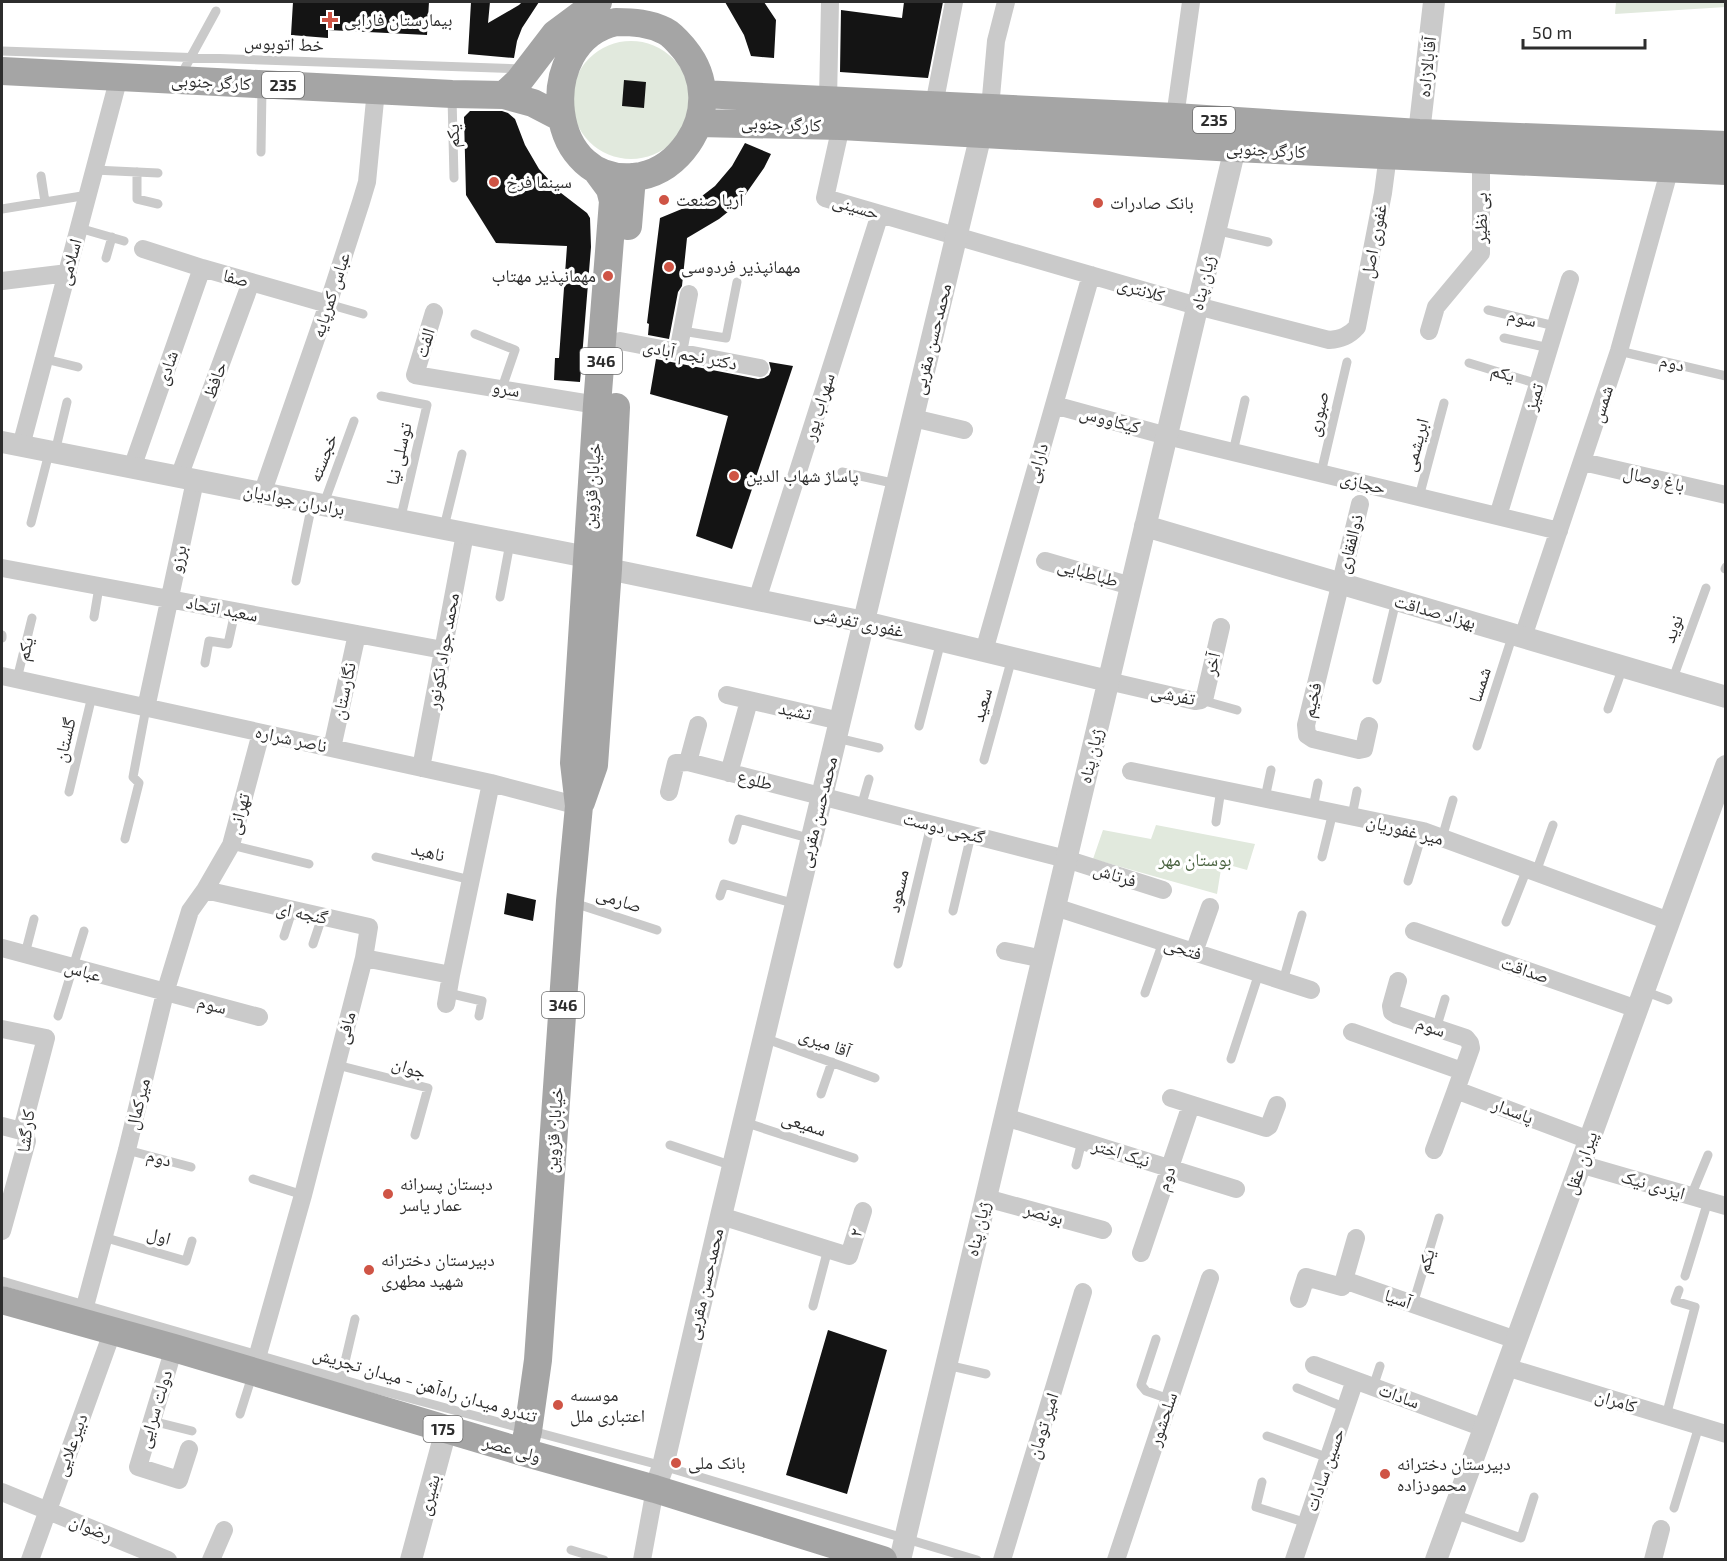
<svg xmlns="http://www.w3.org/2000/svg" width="1727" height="1561" font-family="'Exo 2','Noto Naskh Arabic',sans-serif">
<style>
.green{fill:#e1e9dd}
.building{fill:#141414}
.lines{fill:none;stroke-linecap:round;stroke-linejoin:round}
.service{stroke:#cacaca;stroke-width:9}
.minor{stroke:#cacaca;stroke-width:18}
.tertiary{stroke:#cacaca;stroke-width:22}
.primary{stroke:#a5a5a5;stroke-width:28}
.poi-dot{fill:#cf5445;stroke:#fff;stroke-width:2}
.labels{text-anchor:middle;stroke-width:6;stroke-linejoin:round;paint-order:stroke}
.shield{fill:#fff;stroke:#6c6c6c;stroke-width:1.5}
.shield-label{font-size:16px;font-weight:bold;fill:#2d2d2d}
.poi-label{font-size:18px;fill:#2d2d2d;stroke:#fff;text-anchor:start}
.street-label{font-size:18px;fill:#2d2d2d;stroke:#fff}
.park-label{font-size:18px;fill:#4a6340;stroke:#fff}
</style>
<rect width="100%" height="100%" fill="#fff"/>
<path class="green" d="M 1616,2 L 1725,2 L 1726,7 L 1615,14 Z
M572 100a59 59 0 1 1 118 0a59 59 0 1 1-118 0Z
M 1156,825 L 1255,844 L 1247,870 L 1222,863 L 1217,894 L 1093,859 L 1103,830 L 1151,839 Z"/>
<path class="building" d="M 293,2 L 429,2 L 427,35 L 328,30 L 328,38 L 291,35 Z
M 471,2 L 490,2 L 488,23 L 519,5 L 522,2 L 539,2 L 522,28 L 517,41 L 514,58 L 468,54 Z
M 725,2 L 764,2 L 776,20 L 774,58 L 751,56 L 744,35 Z
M 904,2 L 943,2 L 928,78 L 840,72 L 841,10 L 902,18 Z
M 624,80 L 646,82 L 644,108 L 622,106 Z
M 470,111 L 502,111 L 508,113 L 515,119 L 525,145 L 539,169 L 561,193 L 587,213 L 590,218 L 591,247 L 580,382 L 554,380 L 555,358 L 559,358 L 567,246 L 496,243 L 466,195 L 464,117 Z
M 745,143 L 771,154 L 764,168 L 745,195 L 734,207 L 719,219 L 687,238 L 682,286 L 678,292 L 669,339 L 648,335 L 649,324 L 647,323 L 660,218 L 689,206 L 715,186 L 732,166 Z
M 656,359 L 758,379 L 764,378 L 769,375 L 771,370 L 769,362 L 793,366 L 732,549 L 696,536 L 728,416 L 650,394 Z
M 507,893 L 536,900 L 533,921 L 504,914 Z
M 828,1330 L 887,1350 L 847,1494 L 786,1475 Z"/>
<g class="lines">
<path class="service" d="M 2,51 L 521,69
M 181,75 L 216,11
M 452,97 L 454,178
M 261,152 L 262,88
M 94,170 L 158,173
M 137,172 L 137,199 L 158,204
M 41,176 L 45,202
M 2,209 L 88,195
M 79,228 L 124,241
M 1215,230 L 1268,242
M 106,258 L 112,237
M 328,304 L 363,314
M 1488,310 L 1555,326
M 682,331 L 726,338 L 737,282
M 475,334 L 515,350 L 502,388
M 1504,338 L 1549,348
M 1619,351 L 1726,376
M 45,359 L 78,367
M 1469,363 L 1538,384
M 381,396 L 427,405 L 400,521
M 55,452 L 67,402
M 1233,452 L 1245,400
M 842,472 L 897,484
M 1321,473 L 1347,362
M 1419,497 L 1444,403
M 323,506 L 354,421
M 31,523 L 49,453
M 444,527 L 462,454
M 1725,569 L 1726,567
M 296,581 L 312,504
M 500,597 L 510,543
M 94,617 L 99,587
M 2,638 L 2,635
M 205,663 L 209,641 L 228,644 L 235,612
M 17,679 L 32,618
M 1377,680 L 1396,601
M 1672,681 L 1706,588
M 1201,700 L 1237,710
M 1608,709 L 1623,667
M 919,726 L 941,641
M 837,738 L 879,748
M 1477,746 L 1513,634
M 984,760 L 1012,658
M 69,792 L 92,696
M 1265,798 L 1271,770
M 861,807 L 869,779
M 1313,808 L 1318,783
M 1352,816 L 1357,791
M 1216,822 L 1221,789
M 1442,838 L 1453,800
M 125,839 L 139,783 L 133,777 L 146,708
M 733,840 L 739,819 L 812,839
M 231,845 L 309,864
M 376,857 L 471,880
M 1322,857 L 1333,812
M 1536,872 L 1553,825
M 1408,881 L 1423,831
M 720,896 L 724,884 L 796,904
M 574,903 L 657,930
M 953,911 L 971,835
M 1506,922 L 1527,869
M 284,936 L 292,911
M 313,944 L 322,917
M 25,954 L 34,919
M 898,964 L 931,825
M 1283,981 L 1302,915
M 1644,991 L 1668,1000
M 448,993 L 482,1001 L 479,1016
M 1145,993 L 1163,942
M 58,1016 L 84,931
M 1436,1029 L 1445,999
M 764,1038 L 875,1078
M 1231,1059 L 1259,973
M 337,1065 L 428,1088 L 415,1135
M 821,1094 L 832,1062
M 744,1122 L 854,1158
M 670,1145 L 733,1166
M 127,1150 L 191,1167
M 1076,1165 L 1082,1141
M 253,1179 L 303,1195
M 1691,1196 L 1708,1155
M 103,1237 L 186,1261 L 192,1241
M 1685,1276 L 1708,1201
M 2,1281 L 375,1389 L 663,1466 L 977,1560
M 1413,1304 L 1439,1218
M 813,1306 L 828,1249
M 1156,1339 L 1141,1385 L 1146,1391 L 1169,1399
M 947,1365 L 986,1374
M 340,1383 L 355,1319
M 1373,1387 L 1380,1366
M 1297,1388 L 1346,1408
M 240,1414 L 252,1376
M 1666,1416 L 1695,1307 L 1675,1301 L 1679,1290
M 152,1421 L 192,1431
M 1267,1436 L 1329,1458
M 1262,1482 L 1256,1507 L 1307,1523
M 1674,1508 L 1699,1426
M 1454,1514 L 1521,1538 L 1534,1497
M 571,1550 L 604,1560"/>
<path class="minor" d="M 828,100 L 830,2
M 934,105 L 954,2
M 990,108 L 996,41 L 1006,2
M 1175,117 L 1191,2
M 841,126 L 825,198 L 1197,306 L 1329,340 C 1341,339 1349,336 1357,327 L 1383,193 L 1388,155
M 143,249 L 202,268 L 328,304
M 2,281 L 68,273
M 434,312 L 415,375 L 597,405
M 1429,331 L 1436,307 L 1481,253 L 1481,160
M 620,341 L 760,368
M 678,352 L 689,294
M 1054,405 L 1167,436 L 1559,531
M 913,418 L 964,430
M 21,446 L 119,77
M 1583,462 L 1726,495
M 132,468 L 202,268
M 179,477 L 251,282
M 262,494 L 328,304 L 361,202 L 367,182 L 376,90
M 1360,504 L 1306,725 L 1307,735 L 1313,739 L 1359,750 L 1364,749 L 1369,726
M 1498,516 L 1570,279
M 1045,561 L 1131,586
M 2,568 L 443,650
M 757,600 L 880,214
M 1523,637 L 1619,351 L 1670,168
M 984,651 L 1091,275
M 2,676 L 491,783 L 579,806
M 1108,681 L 1195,701 L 1201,700 L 1205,696 L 1221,627
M 727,695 L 840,721
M 146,708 L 195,481
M 698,725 L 688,762 L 1066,859 L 1163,890
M 332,748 L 357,634
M 421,768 L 465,534
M 1131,771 L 1423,831 L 1669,921
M 729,773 L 749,701
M 669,792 L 676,763 L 688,762
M 205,890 L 369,927 L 364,958
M 1055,907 L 1311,990
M 1414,931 L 1637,1009
M 2,948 L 259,1017
M 1005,951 L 1043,959
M 1194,952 L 1210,907
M 1398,981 L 1391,1006 L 1392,1012 L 1397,1015 L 1466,1038 L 1470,1043 L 1471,1048 L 1456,1090 L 1589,1140
M 446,1004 L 451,975
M 1352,1032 L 1462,1071
M 1171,1098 L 1266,1128 L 1269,1126 L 1277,1105
M 1005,1117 L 1236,1189
M 2,1126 L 25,1132
M 1434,1150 L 1456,1090
M 1580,1164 L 1726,1206
M 986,1198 L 1103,1230
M 721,1216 L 849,1256 L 863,1211
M 2,1231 L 27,1141 L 23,1126 L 46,1038 L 2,1029
M 1141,1253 L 1191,1105
M 1344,1280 L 1516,1340
M 1299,1299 L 1306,1277 L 1342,1287 L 1356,1238
M 81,1321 L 127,1150 L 165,993 L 190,911 L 205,890 L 231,845 L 261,733
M 174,1348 L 138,1467 L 179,1480 L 189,1449
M 1314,1365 L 1484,1428
M 1506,1367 L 1726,1434
M 253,1372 L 303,1195 L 364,958 L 451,975 L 491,783
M 2,1492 L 168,1560
M 30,1560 L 113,1330
M 211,1560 L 224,1530
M 642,1560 L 655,1489
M 1002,1560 L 1083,1292
M 1116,1560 L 1210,1278
M 1294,1560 L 1355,1380
M 1653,1560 L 1661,1529"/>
<path class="tertiary" d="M 1419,133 L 1434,2
M 2,442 L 587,557
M 1145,526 L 1726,697
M 608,569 L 864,622 L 1108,681
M 655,1489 L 663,1466 L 721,1216 L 981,134
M 411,1560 L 446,1430
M 900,1560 L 1235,148
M 1436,1560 L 1726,766"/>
<path class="primary" d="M 616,22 C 634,22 649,23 665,31 C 673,35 679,43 685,50 C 707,77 708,114 688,143 C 677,159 661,172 641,176 C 545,193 532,40 616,22 Z
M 2,71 L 452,94 L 504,95 L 533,103 L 560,117
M 702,94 L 1175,117 L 1419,133 L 1726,145
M 504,95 L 519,81 L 555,34 L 598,2
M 699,123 L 841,126 L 1235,148 L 1726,171
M 628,226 L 632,177
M 581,802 L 594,765 L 608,569 L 616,407
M 2,1300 L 174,1348 L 523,1452 L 655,1489 L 883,1560
M 523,1452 L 528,1431 L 538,1360 L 570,901 L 579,806 L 574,763 L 597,405 L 613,201 L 610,189 L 596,170"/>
</g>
<g class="poi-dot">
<path d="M327 11h6v6h6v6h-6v6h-6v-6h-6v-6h6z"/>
<circle cx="494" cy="182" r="6"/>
<circle cx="664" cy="200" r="6"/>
<circle cx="1098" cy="203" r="6"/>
<circle cx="669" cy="267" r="6"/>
<circle cx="608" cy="276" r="6"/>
<circle cx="734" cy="476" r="6"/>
<circle cx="388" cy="1194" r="6"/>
<circle cx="369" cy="1270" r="6"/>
<circle cx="558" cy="1405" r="6"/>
<circle cx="676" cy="1463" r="6"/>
<circle cx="1385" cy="1474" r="6"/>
</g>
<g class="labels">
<g class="shield">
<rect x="262" y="72" width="42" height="26" rx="4.5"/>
<rect x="1193" y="107" width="42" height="26" rx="4.5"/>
<rect x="580" y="348" width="42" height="26" rx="4.5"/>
<rect x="542" y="992" width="42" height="26" rx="4.5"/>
<rect x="423.5" y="1416" width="39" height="26" rx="4.5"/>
</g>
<g class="shield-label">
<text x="283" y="91">235</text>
<text x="1214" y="126">235</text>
<text x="601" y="367">346</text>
<text x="563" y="1011">346</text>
<text x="443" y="1435">175</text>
</g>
<g class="poi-label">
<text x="344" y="26">بیمارستان فارابی</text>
<text x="506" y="188">سینما فرخ</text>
<text x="676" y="206">آریا صنعت</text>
<text x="1110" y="209">بانک صادرات</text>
<text x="681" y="273">مهمانپذیر فردوسی</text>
<text x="596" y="282" text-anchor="end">مهمانپذیر مهتاب</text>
<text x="746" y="482">پاساژ شهاب الدین</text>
<text x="400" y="1190">دبستان پسرانه<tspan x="400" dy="21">عمار یاسر</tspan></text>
<text x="381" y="1266">دبیرستان دخترانه<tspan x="381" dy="21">شهید مطهری</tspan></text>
<text x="570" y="1401">موسسه<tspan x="570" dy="21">اعتباری ملل</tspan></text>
<text x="688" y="1469">بانک ملی</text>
<text x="1397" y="1470">دبیرستان دخترانه<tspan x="1397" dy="21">محمودزاده</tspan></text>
</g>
<g class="street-label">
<text transform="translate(284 44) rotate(2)" y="6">خط اتوبوس</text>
<text transform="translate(1427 67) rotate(-84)" y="6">آقابالازاده</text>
<text transform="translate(211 82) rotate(3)" y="6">کارگر جنوبی</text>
<text transform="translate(781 124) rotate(2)" y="6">کارگر جنوبی</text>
<text transform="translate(453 136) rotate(-91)" y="6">یکم</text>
<text transform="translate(1266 150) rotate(3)" y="6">کارگر جنوبی</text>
<text transform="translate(856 207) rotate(17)" y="6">حسینی</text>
<text transform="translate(1481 218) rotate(-90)" y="6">بی نظیر</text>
<text transform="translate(1374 241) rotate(-79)" y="6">غفوری اصل</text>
<text transform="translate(70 262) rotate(-75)" y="6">اسلامی</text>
<text transform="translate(236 278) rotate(15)" y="6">صفا</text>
<text transform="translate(1203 283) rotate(-77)" y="6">ژیان پناه</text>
<text transform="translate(1141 290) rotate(16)" y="6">کلانتری</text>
<text transform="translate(331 295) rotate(-72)" y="6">عباس کمرپایه</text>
<text transform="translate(1522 318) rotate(14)" y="6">سوم</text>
<text transform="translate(932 339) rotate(-76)" y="6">محمدحسن مقربی</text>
<text transform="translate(425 343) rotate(-73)" y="6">الفت</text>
<text transform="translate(690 355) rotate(11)" y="6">دکتر نجم آبادی</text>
<text transform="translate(1672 363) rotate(13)" y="6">دوم</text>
<text transform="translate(167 368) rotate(-71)" y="6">شادی</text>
<text transform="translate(1503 373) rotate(17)" y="6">یکم</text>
<text transform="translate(215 380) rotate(-70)" y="6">حافظ</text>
<text transform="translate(506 389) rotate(9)" y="6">سرو</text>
<text transform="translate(1534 397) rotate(-73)" y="6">تمیز</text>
<text transform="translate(1602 404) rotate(-72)" y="6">شمس</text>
<text transform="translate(819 407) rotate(-73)" y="6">سهراب پور</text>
<text transform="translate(1318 414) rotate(-77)" y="6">صبوری</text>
<text transform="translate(1110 420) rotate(15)" y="6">کیکاووس</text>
<text transform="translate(1416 445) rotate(-75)" y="6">ابریشمی</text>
<text transform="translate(399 454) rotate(-77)" y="6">توسلی نیا</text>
<text transform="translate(323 458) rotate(-69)" y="6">خجسته</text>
<text transform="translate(1037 463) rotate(-74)" y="6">دارابی</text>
<text transform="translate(1654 479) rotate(13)" y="6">باغ وصال</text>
<text transform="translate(1363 483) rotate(14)" y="6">حجازی</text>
<text transform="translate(592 486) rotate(-86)" y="6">خیابان قزوین</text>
<text transform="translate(294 500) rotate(11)" y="6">برادران جوادیان</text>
<text transform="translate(1350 544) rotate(-76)" y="6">ذوالفقاری</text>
<text transform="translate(178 559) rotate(-78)" y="6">برزو</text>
<text transform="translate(1088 573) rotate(16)" y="6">طباطبایی</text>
<text transform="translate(222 609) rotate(11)" y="6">سعید اتحاد</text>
<text transform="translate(1435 612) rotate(16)" y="6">بهزاد صداقت</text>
<text transform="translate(859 622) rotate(12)" y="6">غفوری تفرشی</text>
<text transform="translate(1673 629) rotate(-70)" y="6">نوید</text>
<text transform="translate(25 649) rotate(-77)" y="6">یکم</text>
<text transform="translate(443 651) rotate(-80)" y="6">محمد جواد نکونور</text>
<text transform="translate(1212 664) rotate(-77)" y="6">آخر</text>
<text transform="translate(1480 685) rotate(-72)" y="6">شمسا</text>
<text transform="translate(344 691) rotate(-78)" y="6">نگارستان</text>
<text transform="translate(1173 695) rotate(11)" y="6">تفرشی</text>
<text transform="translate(1312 700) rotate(-77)" y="6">فخیم</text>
<text transform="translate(982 705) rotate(-75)" y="6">سعید</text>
<text transform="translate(795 711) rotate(12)" y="6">تشید</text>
<text transform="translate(291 739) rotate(12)" y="6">ناصر شراره</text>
<text transform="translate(65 740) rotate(-77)" y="6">گلستان</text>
<text transform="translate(1091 756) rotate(-77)" y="6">ژیان پناه</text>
<text transform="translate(755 780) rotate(15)" y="6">طلوع</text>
<text transform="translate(818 812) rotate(-76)" y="6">محمدحسن مقربی</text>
<text transform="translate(239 814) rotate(-75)" y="6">تهرانی</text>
<text transform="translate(944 828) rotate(14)" y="6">گنجی دوست</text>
<text transform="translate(1405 830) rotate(14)" y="6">میر غفوریان</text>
<text transform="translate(428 852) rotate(13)" y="6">ناهید</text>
<text transform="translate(1115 875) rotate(18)" y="6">فرتاش</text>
<text transform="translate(898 891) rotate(-77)" y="6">مسعود</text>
<text transform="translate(619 900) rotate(18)" y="6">صارمی</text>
<text transform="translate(302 913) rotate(12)" y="6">گنجه ای</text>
<text transform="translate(1183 949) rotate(18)" y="6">فتحی</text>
<text transform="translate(1525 970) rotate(19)" y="6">صداقت</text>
<text transform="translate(83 971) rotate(16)" y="6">عباس</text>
<text transform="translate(212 1005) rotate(14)" y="6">سوم</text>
<text transform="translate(1431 1027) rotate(19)" y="6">سوم</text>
<text transform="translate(346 1028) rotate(-76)" y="6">مافی</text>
<text transform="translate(825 1043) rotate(20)" y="6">آقا میری</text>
<text transform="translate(409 1068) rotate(18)" y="6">جوان</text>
<text transform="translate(138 1104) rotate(-76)" y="6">میرکمال</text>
<text transform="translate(1513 1111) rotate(21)" y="6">پاسدار</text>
<text transform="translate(804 1124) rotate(18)" y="6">سمیعی</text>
<text transform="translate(554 1130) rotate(-86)" y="6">خیابان قزوین</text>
<text transform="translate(26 1131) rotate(-83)" y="6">کارگشا</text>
<text transform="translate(1121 1153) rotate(17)" y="6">نیک اختر</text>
<text transform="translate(159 1158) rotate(15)" y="6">دوم</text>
<text transform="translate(1581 1163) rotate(-70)" y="6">پیران عقل</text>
<text transform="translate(1166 1179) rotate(-71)" y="6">دوم</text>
<text transform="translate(1653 1185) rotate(16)" y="6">ایزدی نیک</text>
<text transform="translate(1044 1214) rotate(16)" y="6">بونصر</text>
<text transform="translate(978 1229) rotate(-77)" y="6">ژیان پناه</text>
<text transform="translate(856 1233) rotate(-73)" y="6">۲</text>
<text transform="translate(159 1236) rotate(16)" y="6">اول</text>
<text transform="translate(1426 1261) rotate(-74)" y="6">یکم</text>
<text transform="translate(705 1284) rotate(-77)" y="6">محمدحسن مقربی</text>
<text transform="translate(1398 1299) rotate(19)" y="6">آسیا</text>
<text transform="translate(425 1385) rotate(16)" y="6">تندرو میدان راه‌آهن - میدان تجریش</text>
<text transform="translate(1399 1396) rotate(20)" y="6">سادات</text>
<text transform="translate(1616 1401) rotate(17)" y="6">کامران</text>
<text transform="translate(155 1409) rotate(-73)" y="6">دولت سرایی</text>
<text transform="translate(1163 1419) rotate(-71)" y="6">سلحشور</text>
<text transform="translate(1043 1426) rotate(-73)" y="6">امیر تومان</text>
<text transform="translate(71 1445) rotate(-70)" y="6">دبیرعلایی</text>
<text transform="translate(512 1449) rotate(16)" y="6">ولی عصر</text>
<text transform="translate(1325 1470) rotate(-71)" y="6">حسین سادات</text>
<text transform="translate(429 1495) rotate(-75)" y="6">بشیری</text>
<text transform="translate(91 1528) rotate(22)" y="6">رضوان</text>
</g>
<g class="park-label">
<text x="1195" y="866">بوستان مهر</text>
</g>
</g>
<rect width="1727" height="1561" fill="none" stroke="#2d2d2d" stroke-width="6"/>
<path d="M1523 39v9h122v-9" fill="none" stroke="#2d2d2d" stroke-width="3"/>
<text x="1532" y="39" font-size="18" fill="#2d2d2d" stroke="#ffffff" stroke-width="4.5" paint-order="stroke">50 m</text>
</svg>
